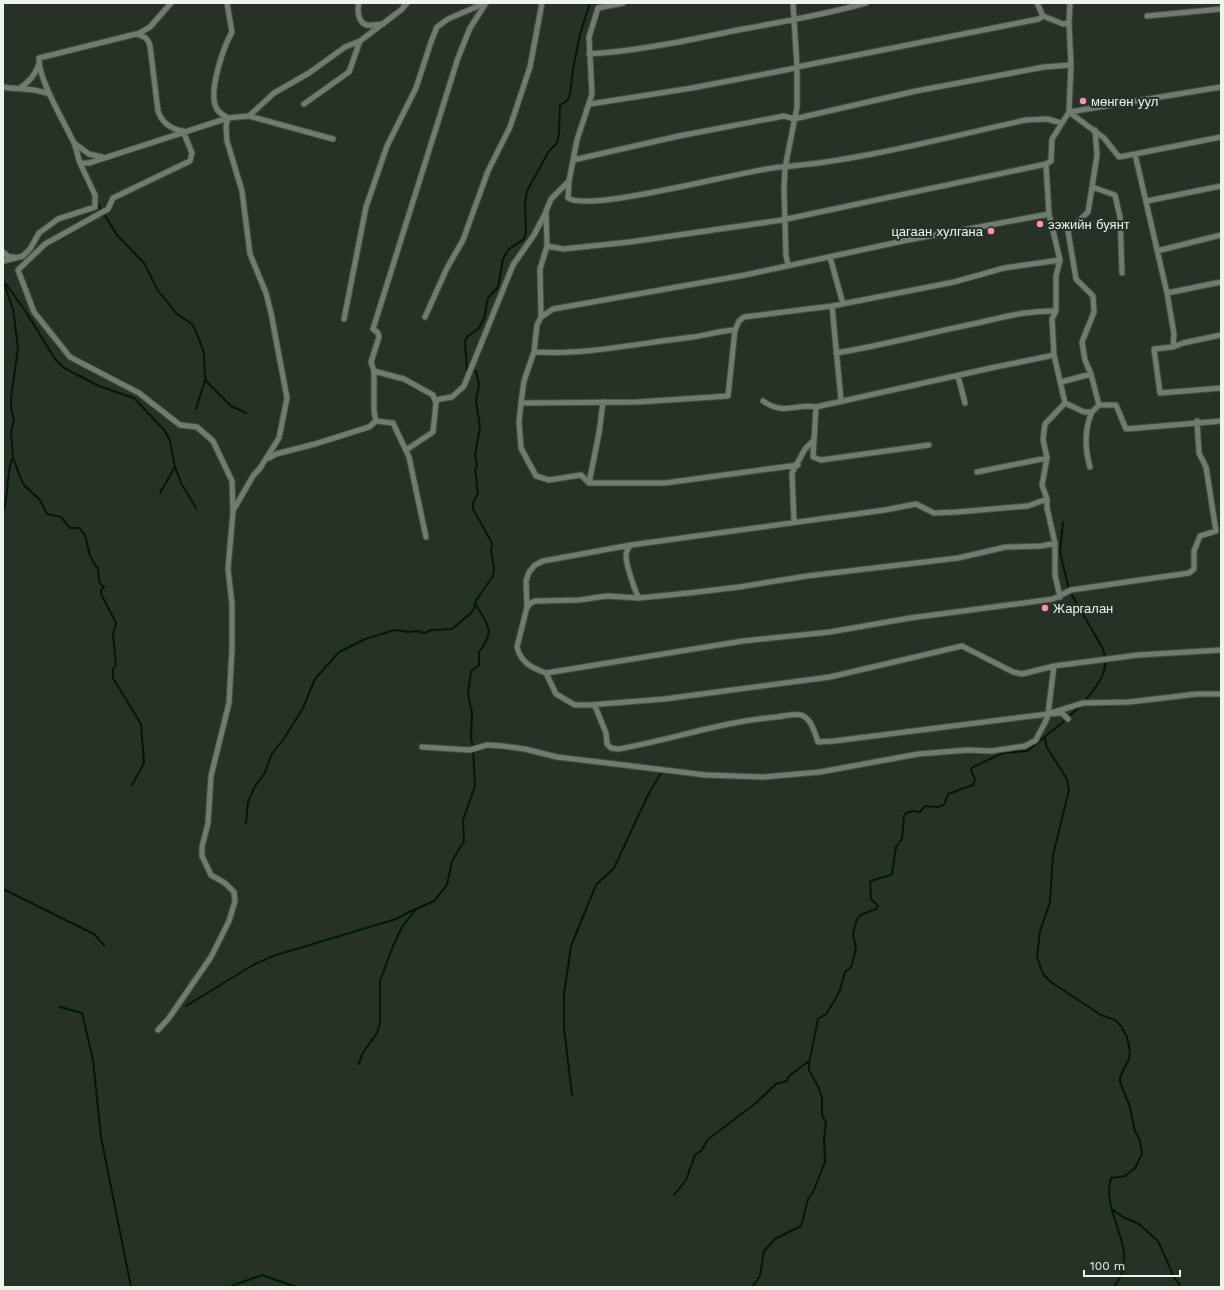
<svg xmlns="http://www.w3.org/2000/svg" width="1224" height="1290" font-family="'Work Sans',sans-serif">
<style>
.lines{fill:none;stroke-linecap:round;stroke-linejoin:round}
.stream{stroke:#001a00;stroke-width:2}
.street-casing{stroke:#454e44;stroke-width:7}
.street{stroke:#6f7c6e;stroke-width:5}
.poi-dot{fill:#fe8ebd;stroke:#273227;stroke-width:1.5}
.labels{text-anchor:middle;stroke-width:4;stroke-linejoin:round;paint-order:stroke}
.poi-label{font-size:13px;fill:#edf4ed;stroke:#273227;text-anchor:start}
</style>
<rect width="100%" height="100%" fill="#273227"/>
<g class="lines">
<path class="stream" d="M 84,178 L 92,194
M 96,201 L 117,235 L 144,263 L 157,289 L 177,314 L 192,324 L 196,331 L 204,353 L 205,378 L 208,383 L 231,406 L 246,413
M 3,280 L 13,309 L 18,348 L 11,398 L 11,408 L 14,420 L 11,432 L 13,458 L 23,484 L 40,500 L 47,514 L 61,517 L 70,528 L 79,528 L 85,535 L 90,556 L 98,569 L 99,582 L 104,587 L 101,590 L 101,594 L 116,623 L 113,634 L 116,665 L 113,669 L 113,678 L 141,724 L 144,763 L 132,785
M 6,284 L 26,312 L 55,359 L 64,368 L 99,386 L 134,398 L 165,431 L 170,441 L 175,467 L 181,483 L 196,508
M 196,409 L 205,380
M 160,493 L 175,467
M 3,512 C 9,495 6,476 12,459
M 1063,522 L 1060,552 L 1069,590 L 1103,649 C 1111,671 1097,686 1084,702
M 1045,737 L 1046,746 L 1067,779 L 1069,790 L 1053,855 L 1050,902 L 1040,931 L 1037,957 L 1043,974 L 1051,982 L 1101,1015 L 1115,1020 L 1121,1026 L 1127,1037 L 1130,1051 L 1129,1059 L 1120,1077 L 1120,1082 L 1129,1104 L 1135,1131 L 1140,1141 L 1142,1154 L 1135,1168 L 1125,1176 L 1111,1178 C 1101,1210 1133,1242 1122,1273 C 1120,1278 1116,1283 1114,1287
M 246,823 L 248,802 L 255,786 L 265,773 L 271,755 L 283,740 L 303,708 L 315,679 L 339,652 L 365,639 L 395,630 L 409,632 L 417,631 L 425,633 L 431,630 L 452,629 L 471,613 L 474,609 L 475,602
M 3,889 L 94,934 L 104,945
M 186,1006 L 253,965 L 273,956 L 396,919 L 415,909
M 60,1007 L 82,1013 L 93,1060 L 101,1137 L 131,1287
M 359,1064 L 362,1054 L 377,1033 L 380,1023 L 380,981 L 393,946 L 402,927 L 416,909 L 434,901 L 447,885 L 452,861 L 464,841 L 463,820 L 475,786 L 473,747 L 471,739 L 472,713 L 468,694 L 471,671 L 479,665 L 479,652 C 498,628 485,624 475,602 L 493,576 L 494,568 L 491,551 L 492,543 L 473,509 L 473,503 L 478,493 C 476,485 477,477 475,469 L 477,466 L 475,455 L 480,427 L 476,401 L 479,384 L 476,371 L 467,370 L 465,341 L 467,337 L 479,328 L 484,319 L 488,298 L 498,287 L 503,259 L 508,250 L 524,239 L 526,233 L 525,203 L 527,191 L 549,151 L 557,143 L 559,134 L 560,105 L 567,101 L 570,94 L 573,69 L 580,34 L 590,3
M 572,1095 L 564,1028 L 564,994 L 571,946 L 596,885 L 614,868 L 648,795 L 663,770
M 674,1195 L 686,1180 L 695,1155 L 702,1150 L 707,1140 L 756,1103 L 776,1084 L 787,1081 L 789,1076 L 809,1061
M 1112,1209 L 1123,1217 L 1139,1224 L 1158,1241 L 1174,1277 L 1181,1287
M 229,1287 L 262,1275 L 296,1287
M 654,1287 L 661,1287
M 752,1287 L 760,1276 L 764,1251 L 775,1239 L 801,1226 L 808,1199 L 813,1192 L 825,1162 L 824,1139 L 826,1123 L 822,1115 L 822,1098 L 819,1088 L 809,1070 L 809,1064 L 818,1019 L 826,1014 L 835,1000 L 840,990 L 845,972 L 851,967 L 853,960 L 856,949 L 853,934 L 857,919 L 861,915 L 876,909 L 878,906 L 871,899 L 870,881 L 891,875 L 892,873 L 896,847 L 902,839 L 904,816 L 906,813 L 913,811 L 920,812 L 925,806 L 938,807 L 944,805 L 948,794 L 973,785 L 975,779 L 971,770 L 973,767 L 1003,753 L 1027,751 L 1062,723 L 1081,705"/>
<g class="street-casing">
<path id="street" d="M 227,3 L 232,32 C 223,48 210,87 215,105 C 217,112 222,114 228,118 L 226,126 L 227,141 L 242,191 L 250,254 L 266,293 L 271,313 L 287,398 L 279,438 L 260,468
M 359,3 C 357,10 358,23 367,25 C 371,26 379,24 383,24
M 623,3 L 598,8 L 589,37 L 592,94 L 577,140 L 569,181 L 568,198 C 590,213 744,170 780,167 C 860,161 947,137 1026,120 L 1047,119 L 1062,123
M 1037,3 L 1043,16
M 1070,3 L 1069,23 L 1071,65 L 1069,112 L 1104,138 L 1119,157 L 1135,154 L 1167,293 L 1221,282
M 1043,16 L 1063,24 L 1069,23
M 1147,16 L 1221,9
M 138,34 L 150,27 L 171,3
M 589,54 C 639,51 689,40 738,30 C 781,22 824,15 866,3
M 3,87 C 19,90 33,87 49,94
M 20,88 C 30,81 35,75 39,64
M 304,104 L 349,72 L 360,41
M 590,104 L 692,88 L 791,69 L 797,67 L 1039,19 L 1043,16
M 249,116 L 274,93 L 309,73 L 345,47 L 360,41 L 401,10 L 407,3
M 1095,130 L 1097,155 L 1092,187 L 1115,195 L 1120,217 L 1122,273
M 183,131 C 171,129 162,123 158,111 L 150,46 C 148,38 144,36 136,34 L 39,58 C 38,78 62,118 71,137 C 76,144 77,155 80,163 L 89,163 L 228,118 L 249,116 L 333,139
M 74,143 L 89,154 L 102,157
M 1135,154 L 1221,137
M 573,160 L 679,136 L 784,116 L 794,119 L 916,91 L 1044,67 L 1071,65
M 569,181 L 551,199 L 546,211 L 547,246 L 540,269 L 541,317 L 537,325 L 534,352 L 524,381 L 521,403 L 519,422 L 521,448 L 536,476 L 549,480 L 581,475 L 589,483 L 665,483 L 798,465
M 1092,187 L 1088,212 L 1068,231 L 1076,279 L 1093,296 L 1094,312 L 1082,342 L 1085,360 L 1091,374 L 1099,405 L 1116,405 L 1126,429 L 1221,421
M 1147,201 L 1221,186
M 547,246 L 563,249 L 630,242 L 782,220 L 1046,164
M 1157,251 L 1221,235
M 3,252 L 9,257 L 14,257
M 830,257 L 843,304
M 3,261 L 23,256 L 30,249 L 39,233 L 58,219 L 95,207 L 95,195 L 80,163
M 788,265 L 786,256 L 784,189 L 785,168 L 797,107 L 797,67 L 793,3
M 1167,293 L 1174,334 L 1173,347 L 1154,349 L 1160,393 L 1221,388
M 425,317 L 447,268 L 463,240 L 488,171 L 510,127 L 530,67 L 542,3
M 541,317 L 553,309 L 745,275 L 903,241 L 1049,214
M 344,319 L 366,207 L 387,146 L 416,88 L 431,42 L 437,27 L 448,19 L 485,3
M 735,330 L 739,321 L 744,317 L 832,306
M 1173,347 L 1183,343 L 1221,335
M 836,353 C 880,346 924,334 968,325 C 997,319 1025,310 1056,311
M 374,371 L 404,379 L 433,395 L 436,403 L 433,432 L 406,450
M 958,376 L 965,403
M 1061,382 L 1091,374
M 435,400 L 452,397 L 464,386 L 513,265 L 534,235 L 545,214
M 841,400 L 832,306 L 954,282 L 1004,268 L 1060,260
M 763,401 C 784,416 796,403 816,407 L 991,368 L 1054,355
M 521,403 L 638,402 L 728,396 L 735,330 C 727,329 704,336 693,337 C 640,343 587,355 534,352
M 1065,403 L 1054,355 L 1052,319 L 1056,311 L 1056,276 L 1060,260 L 1049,214 L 1046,164 L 1051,161 L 1052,139 L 1069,112 L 1221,87
M 816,407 L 813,457 L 821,460 L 929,445
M 376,421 L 374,411 L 374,371 L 371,362 L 379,337 L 378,333 L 373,329 L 458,58 L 470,28 L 486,3
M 269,458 L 276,454 L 315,444 L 369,427 L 376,421 L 393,423 L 409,457 L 426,537
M 1090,467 C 1085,450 1084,429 1092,412
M 977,472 L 1047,458
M 589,483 L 599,433 L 603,402
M 1047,499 L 1028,506 L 957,512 L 934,513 L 916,504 L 885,510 L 631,545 L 543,561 L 535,565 L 529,572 L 526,581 L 527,607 L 517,647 C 521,663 532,668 546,673 L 743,641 L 830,632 L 910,618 L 1053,599 L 1071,590 L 1189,573 L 1194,569 L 1194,551 L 1200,536 L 1216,531 L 1206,467 L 1199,453 L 1197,421
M 234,509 L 253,476 L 261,467
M 794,521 L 792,473 L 805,449 L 813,441
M 631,545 C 628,548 626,552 626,556 C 626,564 635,592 639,598
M 1060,597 L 1055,575 L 1055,543 L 1047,508 L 1047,499 L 1042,485 L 1047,458 L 1043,439 L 1045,424 L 1065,403 L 1084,412 L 1092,412 L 1099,405
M 528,607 L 529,604 L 535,601 L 579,600 L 607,596 L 639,598 L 689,593 L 739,587 L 807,576 L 958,558 L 1006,547 L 1042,546 L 1055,543
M 546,673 L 556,694 L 575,705 L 589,705 L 664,699 L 830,677 L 962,646 L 1013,672 L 1022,674 L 1054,666 L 1138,655 L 1221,650
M 592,705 L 595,706 L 606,733 L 607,744 L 611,748 L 618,749 C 671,740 723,721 777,717 C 784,716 794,713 801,715 C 811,718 815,733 818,742 L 834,741 L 1048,714 L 1083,703 L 1129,702 L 1197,694 L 1221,694
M 1048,714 L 1054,666
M 422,747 L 470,750 L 487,745 L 503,746 L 525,749 L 557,757 L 607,763 L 706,775 L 763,777 L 820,772 L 918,754 L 968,750 L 991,751 L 1025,746 L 1036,740 C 1039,732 1048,720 1048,714 L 1062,713 L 1068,719
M 158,1030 L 169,1018 L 211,957 L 229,921 L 235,901 L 234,892 L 225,883 L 211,875 L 202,856 L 202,847 L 208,823 L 211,776 L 229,703 L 232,649 L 232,604 L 228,569 L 233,512 L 232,481 L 213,441 L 197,427 L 180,425 L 139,393 L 70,357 L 34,312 L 18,270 L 45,244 L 108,209 L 113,198 L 190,161 L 192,153 L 183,131"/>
</g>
<use href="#street" class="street"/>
</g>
<g class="poi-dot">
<circle cx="1083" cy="101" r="4"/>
<circle cx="1040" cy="224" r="4"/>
<circle cx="991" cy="231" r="4"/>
<circle cx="1045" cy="608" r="4"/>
</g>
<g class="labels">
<g class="poi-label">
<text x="1091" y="106">мөнгөн уул</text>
<text x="1048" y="229">ээжийн буянт</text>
<text x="983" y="236" text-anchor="end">цагаан хулгана</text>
<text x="1053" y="613">Жаргалан</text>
</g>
</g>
<rect width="1224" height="1290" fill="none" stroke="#edf4ed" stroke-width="8"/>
<path d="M1084 1270v6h96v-6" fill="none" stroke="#edf4ed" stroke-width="2"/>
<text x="1090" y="1270" font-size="12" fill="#edf4ed" stroke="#273227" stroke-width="3" paint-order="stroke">100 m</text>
</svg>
